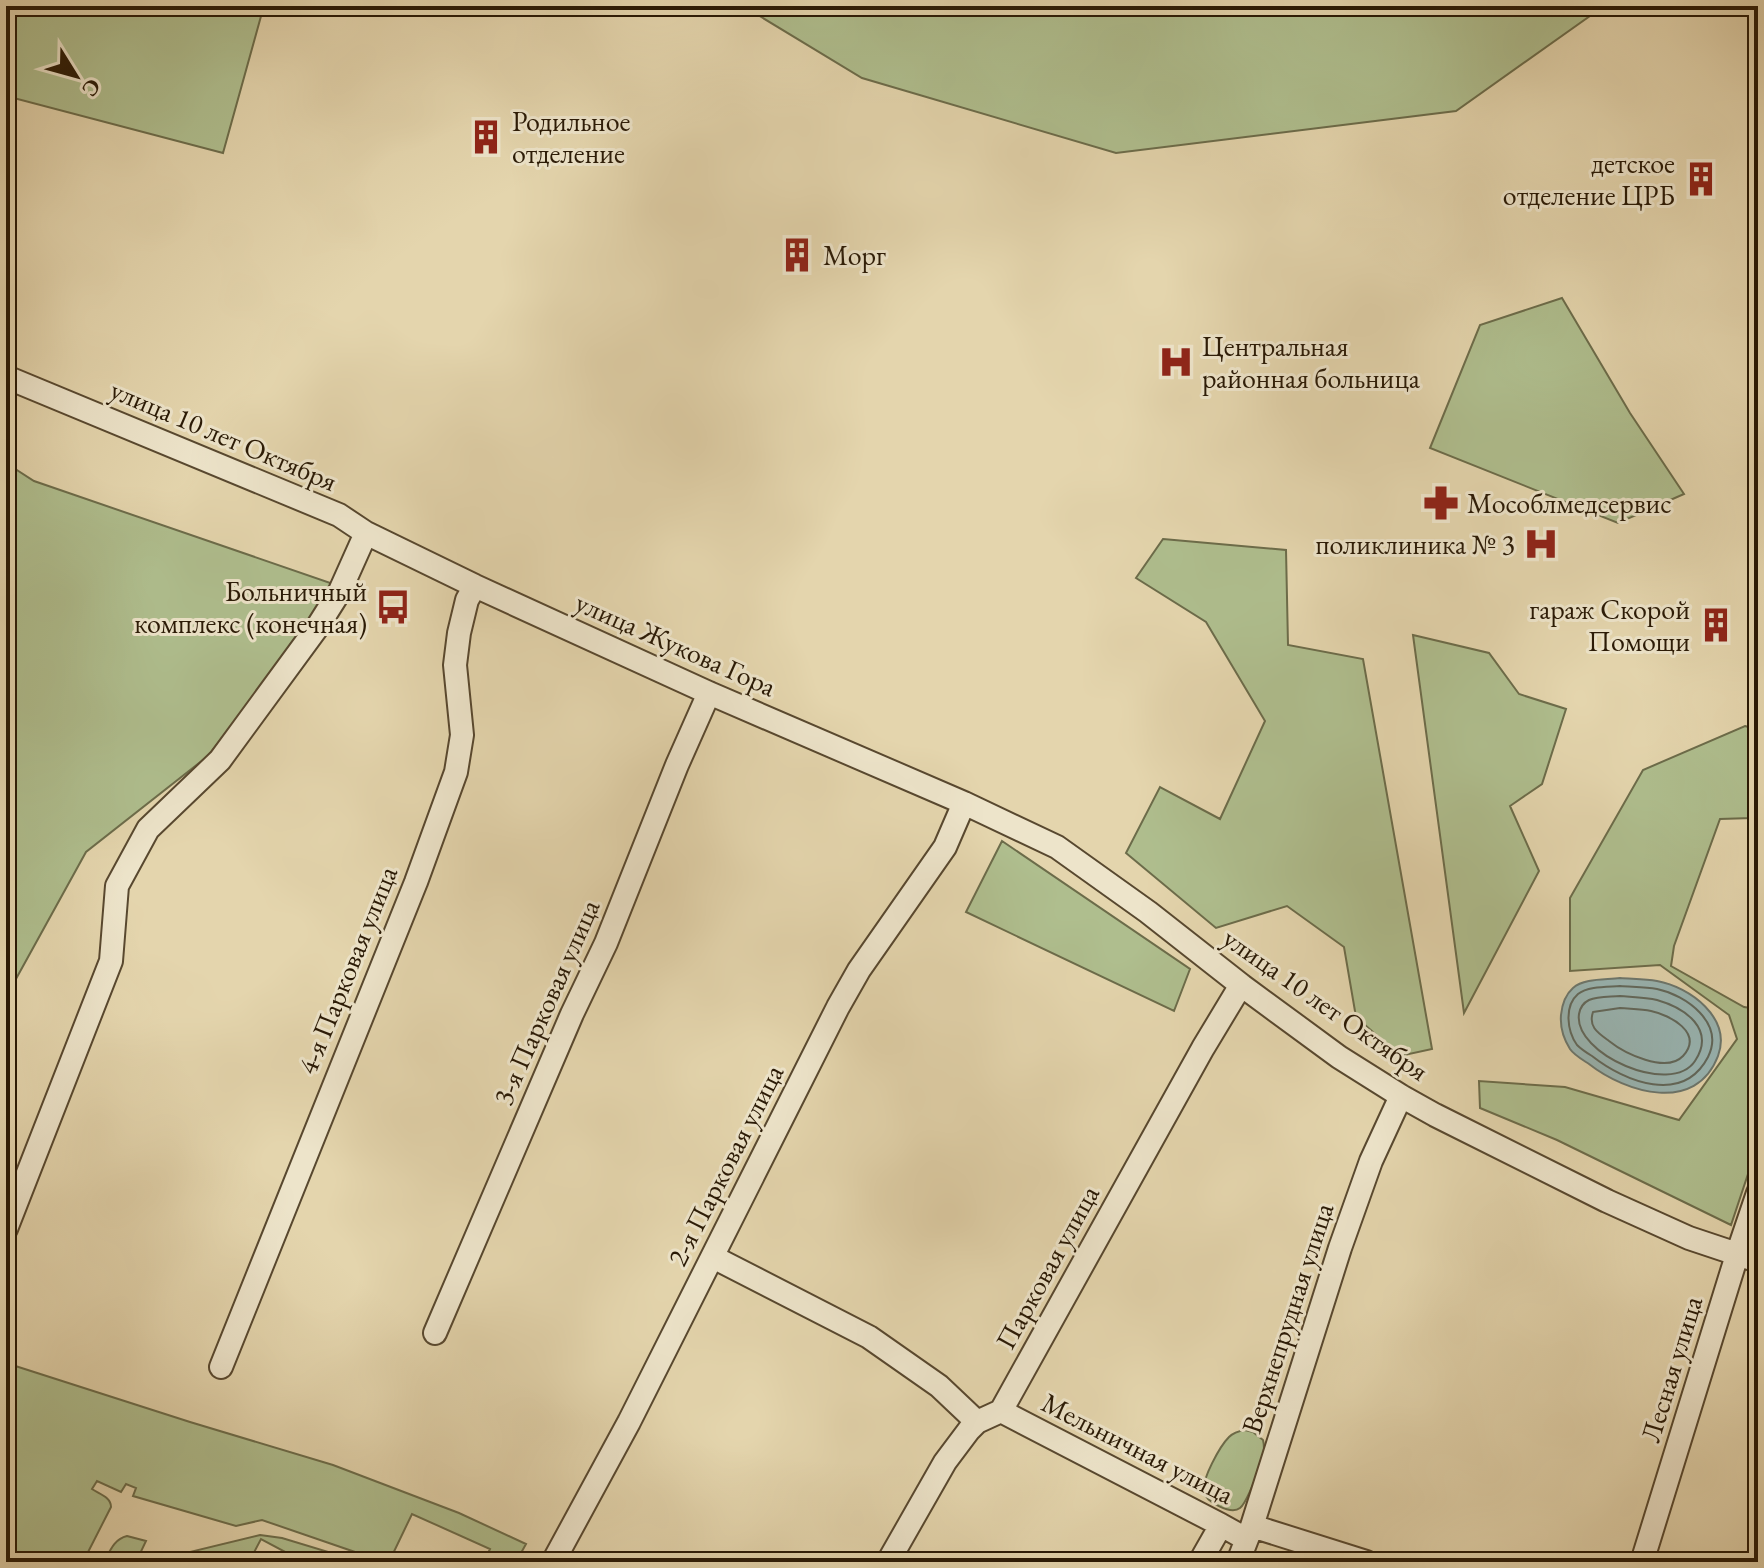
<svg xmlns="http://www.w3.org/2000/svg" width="1764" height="1568" font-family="'EB Garamond',serif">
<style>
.green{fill:#afbe8e;stroke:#6c6c4a;stroke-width:2}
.water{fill:#99b6b4;stroke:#6c776e;stroke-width:2}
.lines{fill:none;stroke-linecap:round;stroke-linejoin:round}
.shore{stroke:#61685c;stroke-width:2}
.minor-casing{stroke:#58482f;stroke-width:26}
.minor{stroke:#ede4ca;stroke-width:22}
.labels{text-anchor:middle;stroke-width:6;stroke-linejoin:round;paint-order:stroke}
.poi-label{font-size:28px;fill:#291905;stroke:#ede4ca;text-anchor:start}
.street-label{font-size:28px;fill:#291905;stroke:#ede4ca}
</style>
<rect width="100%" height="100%" fill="#e4d5ad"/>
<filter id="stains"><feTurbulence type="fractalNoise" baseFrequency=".0025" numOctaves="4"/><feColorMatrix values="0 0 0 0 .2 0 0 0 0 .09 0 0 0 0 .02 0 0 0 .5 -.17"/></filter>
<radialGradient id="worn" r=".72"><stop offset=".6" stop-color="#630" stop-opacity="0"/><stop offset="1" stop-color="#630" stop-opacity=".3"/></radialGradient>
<path class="green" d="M 6,6 L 269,6 L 263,9 L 223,153 L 6,96 Z
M 743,6 L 1604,6 L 1456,111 L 1116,153 L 862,78 Z
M 1562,298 L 1630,413 L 1684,494 L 1618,523 L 1430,448 L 1480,325 Z
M 6,463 L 34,481 L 339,586 L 208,756 L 86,852 L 6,997 Z
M 1163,539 L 1286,550 L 1288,645 L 1363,659 L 1432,1049 L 1400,1056 L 1356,1017 L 1344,947 L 1287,906 L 1216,928 L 1126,853 L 1160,787 L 1220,819 L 1265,721 L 1206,622 L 1136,578 Z
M 1413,635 L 1489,653 L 1519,694 L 1566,709 L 1542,784 L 1510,806 L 1539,871 L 1464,1013 Z
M 1745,726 L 1758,730 L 1758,804 L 1752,818 L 1720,819 L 1674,946 L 1671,966 L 1744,1007 L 1758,1009 L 1758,1144 L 1731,1225 L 1557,1140 L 1480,1108 L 1479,1081 L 1565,1087 L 1679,1120 L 1737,1039 L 1729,1015 L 1660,965 L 1570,971 L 1570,898 L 1643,770 Z
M 1002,841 L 1190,969 L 1174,1011 L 966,912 Z
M 6,1363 L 190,1422 L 333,1465 L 459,1513 L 526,1544 L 516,1562 L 484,1562 L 490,1549 L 412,1514 L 389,1562 L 374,1562 L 355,1552 L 262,1520 L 236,1526 L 133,1496 L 136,1488 L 126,1484 L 121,1492 L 97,1481 L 92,1489 C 99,1494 111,1497 111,1507 L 83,1562 L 6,1562 L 8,1542 L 6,1541 Z
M 1245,1430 L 1253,1432 L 1263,1440 C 1267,1456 1258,1472 1252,1487 C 1249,1493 1245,1504 1240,1508 C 1231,1515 1206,1502 1204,1492 C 1201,1480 1220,1446 1229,1437 C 1233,1433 1239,1431 1245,1430 Z
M 260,1535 L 282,1538 L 335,1554 L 330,1562 L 304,1562 L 261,1539 L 249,1562 L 166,1562 L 169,1557 Z
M 127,1536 L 146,1541 L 137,1560 L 125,1554 L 120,1562 L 104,1562 C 110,1551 114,1539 127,1536 Z"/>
<path class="water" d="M 1620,978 C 1632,979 1645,979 1657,981 C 1690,987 1732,1018 1718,1056 C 1696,1114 1626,1093 1589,1064 C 1583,1060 1574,1055 1570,1049 C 1563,1038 1560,1027 1561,1015 C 1562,1005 1565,995 1573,988 C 1584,978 1606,980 1620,978 Z"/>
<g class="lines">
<path class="shore" d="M 1620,986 C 1632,987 1645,987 1657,989 C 1686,995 1725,1023 1708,1057 C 1683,1105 1625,1082 1592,1056 C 1587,1053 1581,1049 1577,1045 C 1567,1031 1564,1006 1578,994 C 1588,986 1608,987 1620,986 Z
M 1620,996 C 1632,997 1646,997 1657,1000 C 1685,1008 1716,1029 1695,1061 C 1671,1097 1573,1054 1579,1014 C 1580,1008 1583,1003 1589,1000 C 1598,996 1610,997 1620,996 Z
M 1620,1008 C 1630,1009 1641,1009 1651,1011 C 1670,1015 1704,1033 1683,1056 C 1666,1074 1624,1053 1609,1041 C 1598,1033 1588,1027 1593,1012 Z"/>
<g class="minor-casing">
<path id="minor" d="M 6,377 L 339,515 L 366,533 L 475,586 L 709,693 L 964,803 L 1057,847 L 1148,912 L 1241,985 L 1339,1057 L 1401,1096 L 1435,1115 L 1607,1201 L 1689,1238 L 1758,1261
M 6,1229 L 111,961 L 117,886 L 148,829 L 220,760 L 316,629 L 340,591 L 366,533
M 713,1257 L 869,1337 L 939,1386 L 977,1422
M 435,1333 L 572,1014 L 606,943 L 677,765 L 709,693
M 221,1367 L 416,882 L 456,772 L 462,735 L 455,665 L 459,633 L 467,600 L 475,586
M 1001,1411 L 1221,1525 L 1246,1539
M 1252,1526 L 1366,1562
M 553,1562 L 629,1422 L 838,1007 L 859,970 L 945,847 L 964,803
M 888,1562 L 945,1462 L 969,1430 L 977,1422 L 1001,1411 L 1203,1048 L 1241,985
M 1200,1562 L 1221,1525
M 1238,1562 L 1252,1526 L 1340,1248 L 1371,1161 L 1401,1096
M 1642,1562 L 1737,1255 L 1758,1193"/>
</g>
<use href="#minor" class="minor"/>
</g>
<defs>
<g id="building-bare" transform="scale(2.76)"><path d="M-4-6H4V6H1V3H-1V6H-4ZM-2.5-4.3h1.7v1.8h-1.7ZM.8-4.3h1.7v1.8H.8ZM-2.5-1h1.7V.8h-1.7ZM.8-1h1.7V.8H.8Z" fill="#8f2418" stroke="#ede4ca" stroke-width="2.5" paint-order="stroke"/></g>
<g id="hospital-bare" transform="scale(2.76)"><path d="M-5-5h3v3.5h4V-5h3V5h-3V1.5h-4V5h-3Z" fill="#8f2418" stroke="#ede4ca" stroke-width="2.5" paint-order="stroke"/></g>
<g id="pharmacy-bare" transform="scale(2.76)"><path d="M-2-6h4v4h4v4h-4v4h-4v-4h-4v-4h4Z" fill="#8f2418" stroke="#ede4ca" stroke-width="2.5" paint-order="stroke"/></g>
<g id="bus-bare" transform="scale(2.76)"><path d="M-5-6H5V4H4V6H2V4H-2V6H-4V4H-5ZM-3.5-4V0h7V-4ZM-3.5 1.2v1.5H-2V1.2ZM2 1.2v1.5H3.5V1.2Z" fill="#8f2418" stroke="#ede4ca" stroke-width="2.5" paint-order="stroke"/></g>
</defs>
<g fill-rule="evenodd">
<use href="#building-bare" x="486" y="137"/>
<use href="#building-bare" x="1701" y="179"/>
<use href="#building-bare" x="797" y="255"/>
<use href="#hospital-bare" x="1176" y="362"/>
<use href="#pharmacy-bare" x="1441" y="503"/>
<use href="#hospital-bare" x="1541" y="544"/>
<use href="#bus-bare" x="393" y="607"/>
<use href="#building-bare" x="1716" y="625"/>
</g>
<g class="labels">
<g class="poi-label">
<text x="512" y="131">Родильное<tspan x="512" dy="32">отделение</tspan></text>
<text x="1675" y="173" text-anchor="end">детское<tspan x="1675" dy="32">отделение ЦРБ</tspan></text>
<text x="823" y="265">Морг</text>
<text x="1202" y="356">Центральная<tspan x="1202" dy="32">районная больница</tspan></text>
<text x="1467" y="513">Мособлмедсервис</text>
<text x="1515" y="554" text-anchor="end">поликлиника № 3</text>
<text x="367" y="601" text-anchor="end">Больничный<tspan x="367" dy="32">комплекс (конечная)</tspan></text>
<text x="1690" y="619" text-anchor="end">гараж Скорой<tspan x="1690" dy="32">Помощи</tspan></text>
</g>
<g class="street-label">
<text transform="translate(224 435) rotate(23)" y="10">улица 10 лет Октября</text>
<text transform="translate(676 644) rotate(24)" y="10">улица Жукова Гора</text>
<text transform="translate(347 970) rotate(-68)" y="10">4-я Парковая улица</text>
<text transform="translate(546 1002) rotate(-66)" y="10">3-я Парковая улица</text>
<text transform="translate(1326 1004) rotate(35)" y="10">улица 10 лет Октября</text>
<text transform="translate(725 1165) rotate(-63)" y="10">2-я Парковая улица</text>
<text transform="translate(1047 1267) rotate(-61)" y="10">Парковая улица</text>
<text transform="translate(1287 1318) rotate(-72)" y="10">Верхнепрудная улица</text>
<text transform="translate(1671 1369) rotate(-73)" y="10">Лесная улица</text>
<text transform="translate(1138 1448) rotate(27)" y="10">Мельничная улица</text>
</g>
</g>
<rect width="1764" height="1568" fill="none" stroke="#e4d5ad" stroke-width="32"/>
<rect x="8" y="8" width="1748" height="1552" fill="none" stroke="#291905" stroke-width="4"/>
<rect x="16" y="16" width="1732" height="1536" fill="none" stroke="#291905" stroke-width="2"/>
<g transform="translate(76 76) rotate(127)" stroke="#ede4ca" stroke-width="6" paint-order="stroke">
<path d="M0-6L14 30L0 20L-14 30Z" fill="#291905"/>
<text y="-12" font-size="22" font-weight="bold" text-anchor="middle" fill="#291905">С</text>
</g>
<rect width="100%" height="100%" filter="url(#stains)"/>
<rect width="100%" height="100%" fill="url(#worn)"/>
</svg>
